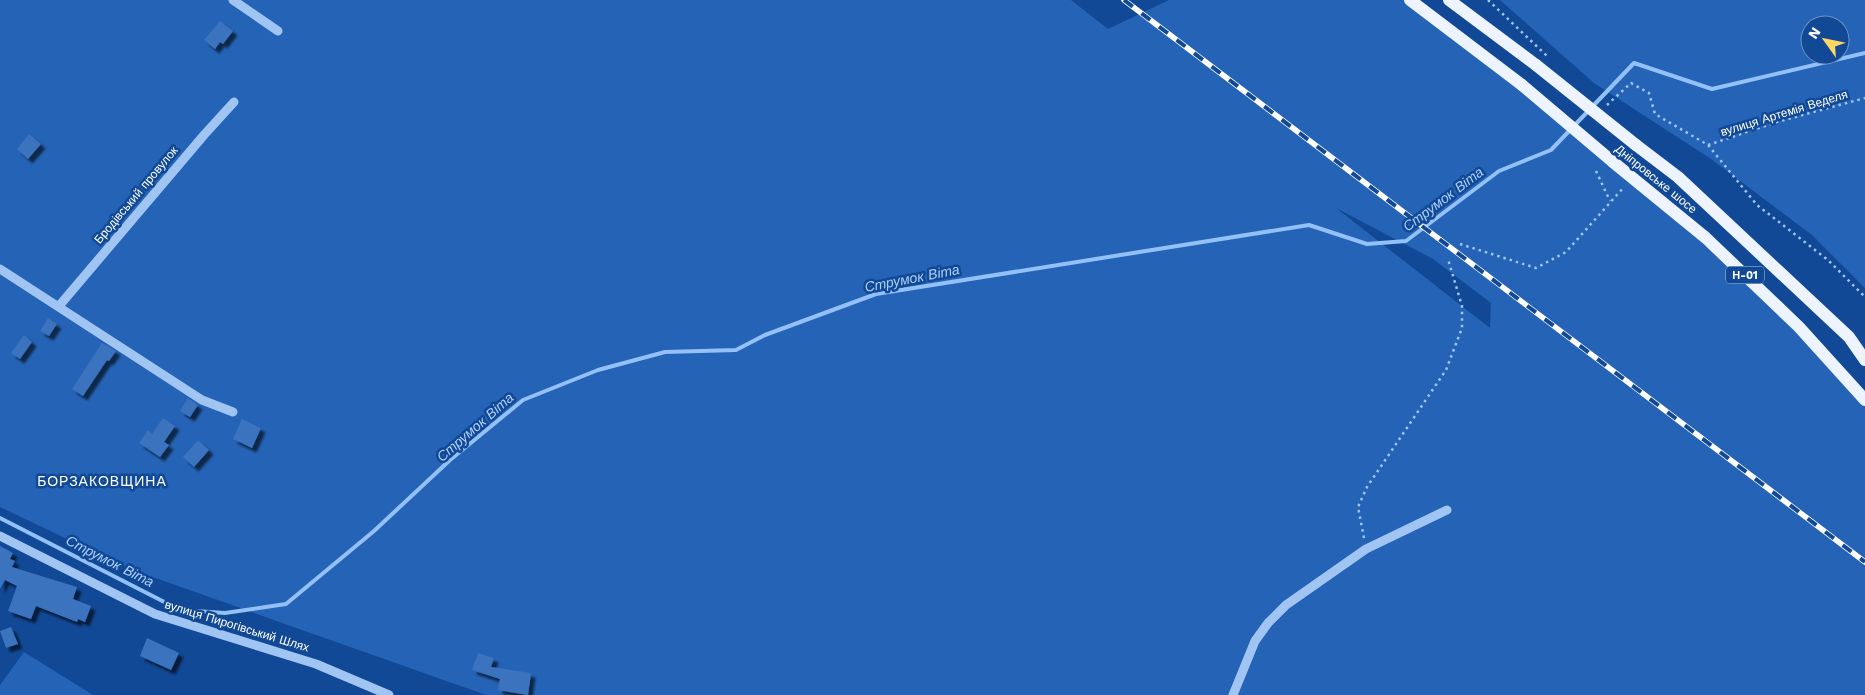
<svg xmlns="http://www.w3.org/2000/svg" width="1865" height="695" font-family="'Work Sans',sans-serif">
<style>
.green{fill:#2463b6;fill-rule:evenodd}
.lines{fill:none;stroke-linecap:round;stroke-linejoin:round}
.stream{stroke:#93c0f7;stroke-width:4}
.building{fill:#3a73bf;filter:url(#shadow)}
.path{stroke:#a1c5f3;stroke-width:2.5;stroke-dasharray:2.5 4;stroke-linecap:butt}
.minor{stroke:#a1c5f3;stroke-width:9}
.major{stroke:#eef4ff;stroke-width:12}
.rail-casing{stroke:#fff;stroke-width:5.5}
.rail{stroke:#114996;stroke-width:4;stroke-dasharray:11;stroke-linecap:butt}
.major-bridge{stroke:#eef4ff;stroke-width:12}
.labels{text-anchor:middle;stroke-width:5;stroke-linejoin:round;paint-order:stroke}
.shield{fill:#114996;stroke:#b8c8e0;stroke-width:1}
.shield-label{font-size:11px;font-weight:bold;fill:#fff}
.street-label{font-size:12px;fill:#fff;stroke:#114996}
.water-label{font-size:14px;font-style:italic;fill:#aecffa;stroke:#114996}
.neighbourhood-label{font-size:14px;letter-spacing:1px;fill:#fff;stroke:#114996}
</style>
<defs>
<filter id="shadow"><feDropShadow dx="4.5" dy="4.5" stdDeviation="1" flood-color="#0009"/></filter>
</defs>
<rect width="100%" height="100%" fill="#114996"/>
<path class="green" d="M 0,0 L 1071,0 L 1108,29 L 1169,0 L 1410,0 L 1706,238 L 1865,400 L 1865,695 L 486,695 L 130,569 L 0,507 ZM 1336,208 L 1433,259 L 1491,303 L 1490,328 Z
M 1500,0 L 1865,0 L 1865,288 L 1812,235 L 1711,159 L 1594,83 ZM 1810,25 L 1840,25 L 1840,55 L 1810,55 Z
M 24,652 L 93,695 L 0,695 L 0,685 Z"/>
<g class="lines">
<path class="stream" d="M 0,518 L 180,610 L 225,613 L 286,604 L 374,531 L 450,460 L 523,400 L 598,370 L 665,352 L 736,350 L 765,335 L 876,294 L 1309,225 L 1367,244 L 1406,241 L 1499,171 L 1551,150 L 1634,63 L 1712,89 L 1865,53"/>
</g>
<path class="building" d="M 220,21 L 233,31 L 223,44 L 220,42 L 215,49 L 204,40 Z
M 29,134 L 41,144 L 28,159 L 17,149 Z
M 48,318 L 57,324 L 49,336 L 40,331 Z
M 24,335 L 32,342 L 20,359 L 11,353 Z
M 102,343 L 116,351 L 109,361 L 107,360 L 83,396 L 72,389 Z
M 188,398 L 198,405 L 190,417 L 180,411 Z
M 163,418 L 175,426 L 164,442 L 169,445 L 160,457 L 139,443 L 148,430 L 152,434 Z
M 242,419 L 261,428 L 252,448 L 233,439 Z
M 198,440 L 209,450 L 194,467 L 183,457 Z
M 0,546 L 13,553 L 10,559 L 15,561 L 12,567 L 77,587 L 73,599 L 91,606 L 85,622 L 78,619 L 77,622 L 36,606 L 31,619 L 8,611 L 17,586 L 5,580 L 0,589 Z
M 11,627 L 18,644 L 6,648 L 0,631 Z
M 147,638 L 179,653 L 171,670 L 140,656 Z
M 478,653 L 494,658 L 491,667 L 531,673 L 528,695 L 498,690 L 500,679 L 472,670 Z"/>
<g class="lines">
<path class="path" d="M 1488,0 L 1547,56
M 1607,105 L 1631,83 L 1649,93 L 1655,114 L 1708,145 L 1757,205 L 1828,260 L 1865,297
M 1708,145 L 1777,122 L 1865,98
M 1596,171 L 1610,201
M 1460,244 L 1536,268 L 1566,252 L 1624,187
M 1364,538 L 1358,507 L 1367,487 L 1446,370 L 1462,328 L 1462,306 L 1448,259"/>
<path class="minor" d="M 233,0 L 278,31
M 0,269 L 202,400 L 233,412
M 59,306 L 204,135 L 234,102
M 0,536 L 155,614 L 316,664 L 389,695
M 1233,695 L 1255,641 L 1268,623 L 1286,605 L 1366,549 L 1447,510"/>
<path class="major" d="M 1410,0 L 1522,85
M 1449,0 L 1536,65
M 1636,145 L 1678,177 L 1849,337 L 1865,360
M 1613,162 L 1706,238 L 1799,327 L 1865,400"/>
<g class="rail-casing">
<path id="rail" d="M 1124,0 L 1865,562"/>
</g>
<use href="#rail" class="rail"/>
<path class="major-bridge" d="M 1536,65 L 1636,145
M 1522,85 L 1613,162"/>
</g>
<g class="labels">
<rect class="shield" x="1726" y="266.5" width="38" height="17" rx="4"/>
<g class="shield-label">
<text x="1745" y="279">Н-01</text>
</g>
<g class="street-label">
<text transform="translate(1784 113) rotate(-17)" y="4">вулиця Артемія Веделя</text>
<text transform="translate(1656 179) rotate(39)" y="4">Дніпровське шосе</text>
<text transform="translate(136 195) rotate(-50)" y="4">Бродівський провулок</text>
<text transform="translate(237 626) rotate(17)" y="4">вулиця Пирогівський Шлях</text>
</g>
<g class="water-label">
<text transform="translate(1443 199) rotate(-37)" y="5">Струмок Віта</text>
<text transform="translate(912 278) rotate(-11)" y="5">Струмок Віта</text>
<text transform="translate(475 427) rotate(-41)" y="5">Струмок Віта</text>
<text transform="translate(110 561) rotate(27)" y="5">Струмок Віта</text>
</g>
<g class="neighbourhood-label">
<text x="102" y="486">БОРЗАКОВЩИНА</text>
</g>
</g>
<g transform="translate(1825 40) rotate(303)"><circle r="24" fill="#114996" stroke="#7092c0"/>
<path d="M0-4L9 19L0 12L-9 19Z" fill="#ffd564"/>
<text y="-8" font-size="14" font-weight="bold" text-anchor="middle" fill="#ffffff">N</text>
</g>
</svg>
